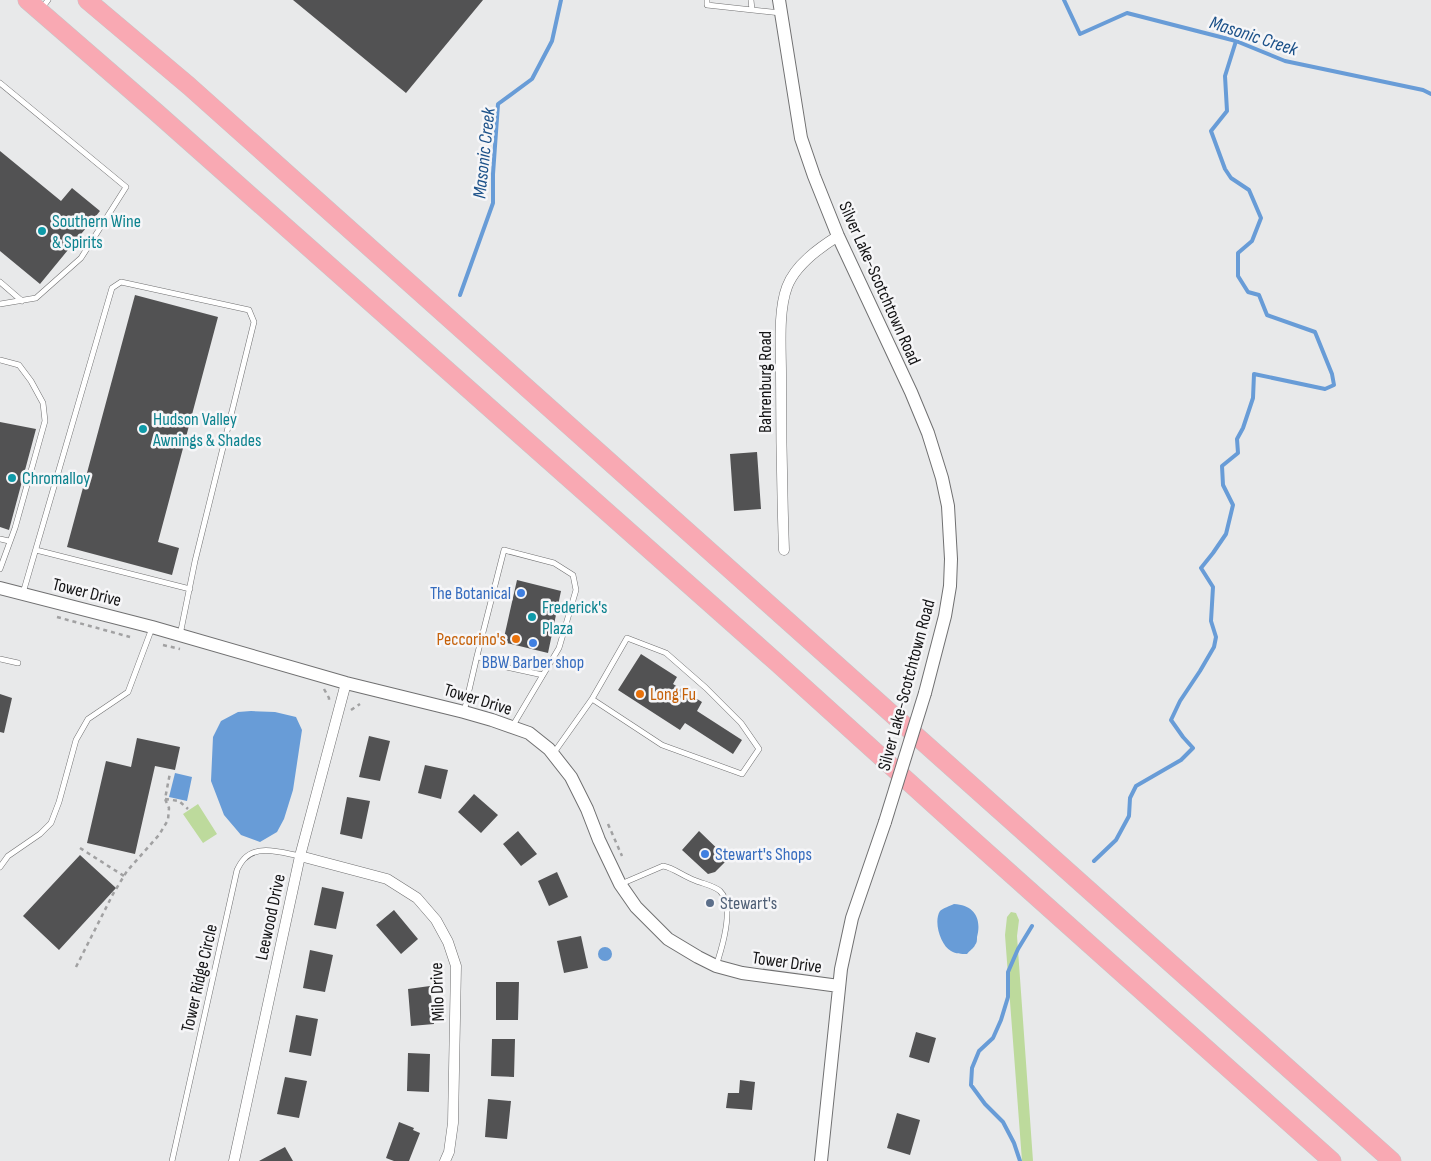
<svg xmlns="http://www.w3.org/2000/svg" width="1431" height="1161" font-family="'Sofia Sans Condensed',sans-serif">
<style>
.green{fill:#bdda9c}
.water{fill:#689cd7}
.lines{fill:none;stroke-linecap:round;stroke-linejoin:round}
.stream{stroke:#689cd7;stroke-width:4}
.building{fill:#525253}
.service-casing{stroke:#707071;stroke-width:6}
.minor-casing{stroke:#707071;stroke-width:11}
.tertiary-casing{stroke:#707071;stroke-width:14}
.motorway-casing{stroke:#c6c6c7;stroke-width:19}
.path{stroke:#a1a1a2;stroke-width:2.5;stroke-dasharray:4 4;stroke-linecap:butt}
.service{stroke:#fff;stroke-width:5}
.minor{stroke:#fff;stroke-width:10}
.tertiary{stroke:#fff;stroke-width:12}
.motorway{stroke:#f9a9b3;stroke-width:18}
.tertiary-bridge-casing{stroke:#707071;stroke-width:14;stroke-linecap:butt}
.tertiary-bridge{stroke:#fff;stroke-width:12}
.culture-dot{fill:#0f9aa8;stroke:#f6f6f8;stroke-width:2}
.shop-dot{fill:#3f7fe0;stroke:#f6f6f8;stroke-width:2}
.food-dot{fill:#e8710a;stroke:#f6f6f8;stroke-width:2}
.service-dot{fill:#5c6f8a;stroke:#f6f6f8;stroke-width:2}
.labels{text-anchor:middle;stroke-width:5;stroke-linejoin:round;paint-order:stroke}
.culture-label{font-size:18px;fill:#0d838f;stroke:#f6f6f8;text-anchor:start}
.street-label{font-size:18px;fill:#131314;stroke:#f6f6f8}
.shop-label{font-size:18px;fill:#366cbe;stroke:#f6f6f8;text-anchor:end}
.food-label{font-size:18px;fill:#c56008;stroke:#f6f6f8;text-anchor:end}
.service-label{font-size:18px;fill:#4e5e75;stroke:#f6f6f8;text-anchor:start}
.water-label{font-size:19px;font-style:italic;fill:#1c5189;stroke:#f6f6f8}
</style>
<rect width="100%" height="100%" fill="#e8e9ea"/>
<path class="green" d="M 198,804 L 217,834 L 203,843 L 183,814 Z
M 1011,912 L 1016,913 L 1019,920 L 1017,936 L 1033,1161 L 1022,1161 L 1005,935 L 1007,917 Z"/>
<path class="water" d="M 251,711 L 275,712 L 296,717 L 302,730 L 293,790 L 284,819 L 277,832 L 260,842 L 241,835 L 224,815 L 211,781 L 213,737 L 221,721 L 238,712 Z
M 175,773 L 192,777 L 187,801 L 169,797 Z
M 954,904 C 974,905 982,918 977,937 C 977,940 977,943 975,945 C 974,948 969,951 967,954 C 961,954 956,954 951,951 C 941,946 933,922 940,911 C 943,908 950,906 954,904 Z
M598 954a7 7 0 1 1 14 0a7 7 0 1 1-14 0Z"/>
<g class="lines">
<path class="stream" d="M 1064,0 L 1080,34 L 1127,13 L 1236,41 L 1285,61 L 1423,90 L 1431,94
M 460,295 L 493,203 L 493,174 L 498,104 L 532,79 L 552,41 L 561,0
M 1094,861 L 1116,840 L 1129,816 L 1130,798 L 1136,786 L 1181,760 L 1193,748 L 1183,737 L 1171,720 L 1180,701 L 1200,671 L 1214,647 L 1216,637 L 1211,621 L 1213,587 L 1201,568 L 1213,553 L 1226,534 L 1233,505 L 1223,485 L 1222,466 L 1238,453 L 1237,439 L 1243,428 L 1253,398 L 1254,374 L 1325,389 L 1334,385 L 1332,374 L 1315,332 L 1267,315 L 1259,295 L 1248,292 L 1238,276 L 1238,253 L 1252,241 L 1261,218 L 1249,190 L 1231,178 L 1225,169 L 1211,131 L 1227,111 L 1225,76 L 1236,41
M 1020,1161 L 1014,1143 L 1003,1122 L 985,1104 L 971,1085 L 972,1068 L 979,1051 L 993,1038 L 1001,1020 L 1008,997 L 1008,972 L 1018,949 L 1032,926"/>
</g>
<path class="building" d="M 293,0 L 483,0 L 406,93 Z
M 0,151 L 61,201 L 72,188 L 100,211 L 40,284 L 0,251 Z
M 135,295 L 218,317 L 158,542 L 179,548 L 172,575 L 67,547 Z
M 0,422 L 36,429 L 9,530 L 0,527 Z
M 757,452 L 761,509 L 734,511 L 730,454 Z
M 517,580 L 561,591 L 548,653 L 503,642 Z
M 641,654 L 677,677 L 673,684 L 702,702 L 697,711 L 742,740 L 733,754 L 685,723 L 680,730 L 618,690 Z
M 0,694 L 12,698 L 4,733 L 0,732 Z
M 369,736 L 390,741 L 380,781 L 359,777 Z
M 137,738 L 180,747 L 175,770 L 155,766 L 135,854 L 87,843 L 106,761 L 131,767 Z
M 425,765 L 448,770 L 441,799 L 418,793 Z
M 474,794 L 498,815 L 481,833 L 458,812 Z
M 347,797 L 370,801 L 362,839 L 340,834 Z
M 518,831 L 537,854 L 521,866 L 503,844 Z
M 699,831 L 728,859 L 715,872 L 708,874 L 682,850 Z
M 80,855 L 116,888 L 59,950 L 23,916 Z
M 557,872 L 568,897 L 549,906 L 538,881 Z
M 322,887 L 344,892 L 336,929 L 314,925 Z
M 394,910 L 418,939 L 401,954 L 376,925 Z
M 581,936 L 588,968 L 564,973 L 557,941 Z
M 310,950 L 333,955 L 325,992 L 303,988 Z
M 496,982 L 519,982 L 518,1020 L 496,1020 Z
M 430,986 L 434,1024 L 411,1026 L 408,989 Z
M 296,1015 L 318,1019 L 311,1056 L 289,1052 Z
M 916,1032 L 936,1038 L 929,1063 L 909,1057 Z
M 492,1039 L 515,1039 L 514,1077 L 491,1076 Z
M 408,1053 L 430,1054 L 429,1092 L 407,1091 Z
M 285,1077 L 307,1081 L 299,1118 L 277,1114 Z
M 740,1080 L 755,1082 L 752,1110 L 726,1108 L 728,1093 L 739,1093 Z
M 488,1099 L 511,1101 L 507,1139 L 485,1137 Z
M 897,1113 L 920,1120 L 910,1155 L 887,1148 Z
M 399,1122 L 414,1128 L 413,1130 L 420,1133 L 409,1161 L 394,1161 L 386,1158 Z
M 285,1147 L 293,1161 L 259,1161 Z"/>
<g class="lines">
<g class="service-casing">
<path id="service" d="M 707,0 L 707,5 L 781,13
M 751,0 L 752,10
M 42,8 L 48,0
M 0,83 L 126,187 L 81,258 L 36,298 L 0,304
M 0,282 L 22,301
M 0,360 L 19,365 L 31,381 L 43,403 L 45,421 L 15,528 L 0,569
M 0,539 L 9,541
M 36,550 L 190,589
M 23,593 L 112,288 L 121,282 L 249,310 L 254,322 L 195,561 L 180,635
M 0,659 L 18,663
M 464,712 L 477,656
M 512,727 L 559,648 L 576,590 L 573,575 L 554,563 L 504,550 L 477,656 L 496,665 L 543,675
M 553,754 L 592,699 L 662,745 L 742,774 L 759,749 L 741,723 L 706,688 L 666,653 L 627,638 L 592,699
M 0,867 L 8,856 L 40,834 L 51,823 L 59,802 L 76,740 L 88,719 L 128,692 L 152,628
M 621,884 L 663,866 C 674,868 683,876 694,880 C 703,884 713,885 720,891 C 735,905 722,948 716,966
M 172,1161 L 237,870 C 239,866 241,862 244,859 C 257,844 283,853 300,856"/>
</g>
<g class="minor-casing">
<path id="minor" d="M 784,550 C 782,492 781,433 781,374 C 781,348 778,311 787,287 C 795,265 819,248 838,236
M 300,856 L 387,879 L 417,898 L 436,920 L 448,942 L 456,966 L 453,1123 L 449,1152 L 445,1161
M 234,1161 L 300,856 L 346,683"/>
</g>
<g class="tertiary-casing">
<path id="tertiary" d="M 779,0 L 801,138 L 814,176 L 838,236 L 911,392 L 928,433 L 942,478 L 948,506 L 951,559 L 950,586 L 945,616 L 925,693
M 0,588 L 152,627 L 346,683 L 464,712 L 492,720 L 529,733 L 549,749 L 571,777 L 587,809 L 599,840 L 620,884 L 636,907 L 668,939 L 698,957 L 716,966 L 742,973 L 839,986
M 821,1161 L 841,969 L 852,918 L 885,822"/>
</g>
<g class="motorway-casing">
<path id="motorway" d="M 27,0 L 156,112 L 775,661 L 964,832 L 1332,1161
M 87,0 L 189,86 L 1392,1161"/>
</g>
<path class="path" d="M 57,617 L 130,637
M 163,645 L 180,649
M 324,689 L 329,698 L 329,702
M 351,710 L 360,704
M 165,799 L 179,801 L 188,809
M 608,824 L 622,856
M 80,848 L 124,876
M 76,967 L 113,894 L 127,871 L 159,835 L 168,820 L 169,808 L 165,799 L 170,773"/>
<use href="#service" class="service"/>
<use href="#minor" class="minor"/>
<use href="#tertiary" class="tertiary"/>
<use href="#motorway" class="motorway"/>
<g class="tertiary-bridge-casing">
<path id="tertiary-bridge" d="M 885,822 L 925,693"/>
</g>
<use href="#tertiary-bridge" class="tertiary-bridge"/>
</g>
<g class="culture-dot">
<circle cx="42" cy="231" r="5"/>
<circle cx="143" cy="429" r="5"/>
<circle cx="12" cy="478" r="5"/>
<circle cx="532" cy="617" r="5"/>
</g>
<g class="shop-dot">
<circle cx="521" cy="593" r="5"/>
<circle cx="533" cy="643" r="5"/>
<circle cx="705" cy="854" r="5"/>
</g>
<g class="food-dot">
<circle cx="516" cy="639" r="5"/>
<circle cx="640" cy="694" r="5"/>
</g>
<circle class="service-dot" cx="710" cy="903" r="5"/>
<g class="labels">
<g class="culture-label">
<text x="52" y="227">Southern Wine<tspan x="52" dy="21">&amp; Spirits</tspan></text>
<text x="153" y="425">Hudson Valley<tspan x="153" dy="21">Awnings &amp; Shades</tspan></text>
<text x="22" y="484">Chromalloy</text>
<text x="542" y="613">Frederick's<tspan x="542" dy="21">Plaza</tspan></text>
</g>
<g class="street-label">
<text transform="translate(880 283) rotate(66)" y="6">Silver Lake-Scotchtown Road</text>
<text transform="translate(765 382) rotate(-90)" y="6">Bahrenburg Road</text>
<text transform="translate(87 592) rotate(14)" y="6">Tower Drive</text>
<text transform="translate(906 685) rotate(-75)" y="6">Silver Lake-Scotchtown Road</text>
<text transform="translate(478 699) rotate(17)" y="6">Tower Drive</text>
<text transform="translate(270 917) rotate(-78)" y="6">Leewood Drive</text>
<text transform="translate(787 962) rotate(8)" y="6">Tower Drive</text>
<text transform="translate(199 978) rotate(-77)" y="6">Tower Ridge Circle</text>
<text transform="translate(437 992) rotate(-92)" y="6">Milo Drive</text>
</g>
<g class="shop-label">
<text x="511" y="599">The Botanical</text>
<text x="533" y="668" text-anchor="middle">BBW Barber shop</text>
<text x="715" y="860" text-anchor="start">Stewart's Shops</text>
</g>
<g class="food-label">
<text x="506" y="645">Peccorino's</text>
<text x="650" y="700" text-anchor="start">Long Fu</text>
</g>
<g class="service-label">
<text x="720" y="909">Stewart's</text>
</g>
<g class="water-label">
<text transform="translate(1254 35) rotate(18)" y="7">Masonic Creek</text>
<text transform="translate(483 153) rotate(-84)" y="7">Masonic Creek</text>
</g>
</g>
</svg>
